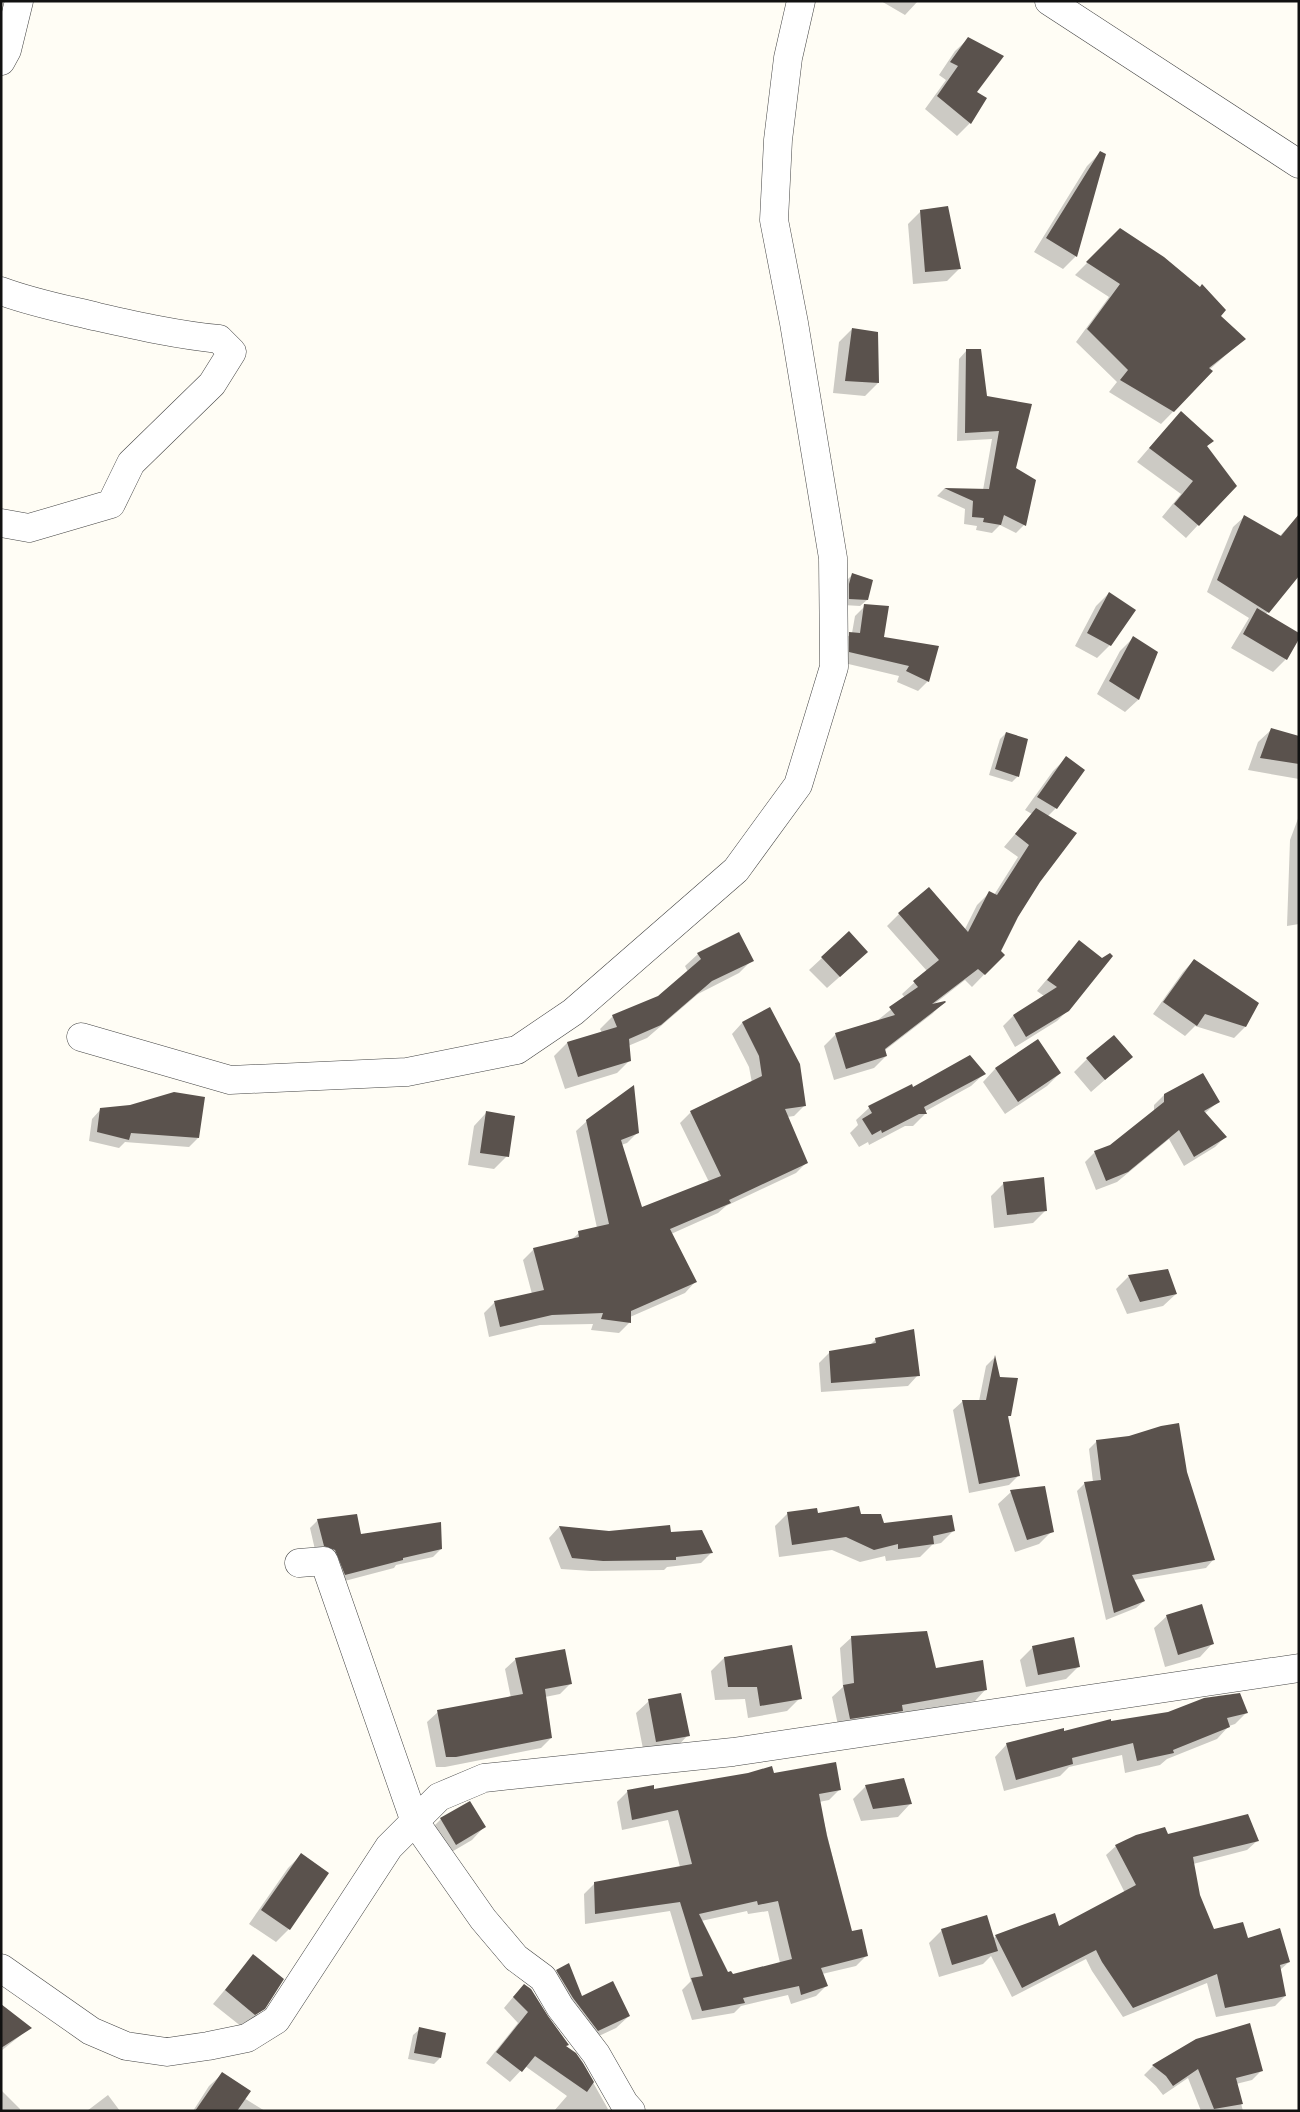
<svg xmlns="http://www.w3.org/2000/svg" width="1300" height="2112" font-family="'Noto Serif',serif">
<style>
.shadow{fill:#0003;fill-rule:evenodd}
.building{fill:#5a524d;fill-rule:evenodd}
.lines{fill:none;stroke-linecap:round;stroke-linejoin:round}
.street-casing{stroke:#444;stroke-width:29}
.street{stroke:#fff;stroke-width:28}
</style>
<rect width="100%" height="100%" fill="#fffdf5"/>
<path class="shadow" d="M 881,1 L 918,1 L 905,15 Z
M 968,39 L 976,92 L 985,98 L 970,123 L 957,136 L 925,109 L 946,80 L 939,75 L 955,51 Z
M 1100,153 L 1076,256 L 1063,269 L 1034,252 L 1087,166 Z
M 921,211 L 960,268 L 947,281 L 913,284 L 908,224 Z
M 1121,229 L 1244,339 L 1209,370 L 1212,372 L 1161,424 L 1109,392 L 1117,382 L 1076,342 L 1109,297 L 1075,275 Z
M 852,329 L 878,383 L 865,396 L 833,393 L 839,342 Z
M 967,350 L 1014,469 L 1024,525 L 1016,533 L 1000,525 L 992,533 L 976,530 L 977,526 L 964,524 L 965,509 L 937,496 L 944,489 L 983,490 L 992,439 L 957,441 L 959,359 Z
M 1169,425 L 1212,441 L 1206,447 L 1198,525 L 1186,538 L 1162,517 L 1181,494 L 1137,462 Z
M 1299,515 L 1268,612 L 1266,614 L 1286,659 L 1273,672 L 1231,648 L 1249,618 L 1207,592 L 1233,527 L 1245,516 L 1279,537 Z
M 852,575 L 867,600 L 860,606 L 843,605 L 846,581 Z
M 1109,593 L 1110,645 L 1097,658 L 1075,646 L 1096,606 Z
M 865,606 L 882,638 L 928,681 L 918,691 L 897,682 L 899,676 L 840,662 L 840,643 L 852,633 L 855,616 Z
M 1133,638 L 1157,652 L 1138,700 L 1125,712 L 1097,694 L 1120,651 Z
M 1271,730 L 1299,737 L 1299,779 L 1248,770 L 1258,742 Z
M 1006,733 L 1018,776 L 1012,782 L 989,775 L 1000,739 Z
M 1066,758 L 1056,808 L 1047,817 L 1039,881 L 1017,916 L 1000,951 L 1003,955 L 972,987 L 965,980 L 933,1005 L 944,1002 L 932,1014 L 884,1051 L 886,1056 L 874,1068 L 834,1080 L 824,1046 L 836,1034 L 878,1020 L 905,998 L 902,994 L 927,971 L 887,926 L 899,914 L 965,929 L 977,905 L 990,892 L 994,895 L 1018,857 L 1004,847 L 1032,814 L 1025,810 L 1053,771 Z
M 1299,816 L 1299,924 L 1287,926 L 1290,840 Z
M 1079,942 L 1102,960 L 1068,1010 L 1057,1021 L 1015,1047 L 1003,1026 L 1013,1016 L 1044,996 L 1037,991 Z
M 698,954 L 752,960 L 739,973 L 698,994 L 647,1038 L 628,1046 L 630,1060 L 617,1073 L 565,1089 L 554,1056 L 567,1043 L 602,1033 L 600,1029 L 613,1016 L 659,997 L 688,972 L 685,966 Z
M 822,958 L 854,964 L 827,988 L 809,970 Z
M 1194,960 L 1245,1027 L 1234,1038 L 1195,1026 L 1185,1036 L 1153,1014 L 1183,972 Z
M 769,1009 L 805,1105 L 794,1116 L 787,1117 L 807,1162 L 796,1173 L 726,1206 L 718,1213 L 671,1234 L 695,1282 L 685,1293 L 630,1317 L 629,1323 L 619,1333 L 591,1330 L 593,1324 L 540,1325 L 489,1337 L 484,1313 L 494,1303 L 532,1294 L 523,1260 L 534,1249 L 571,1240 L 579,1233 L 597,1228 L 576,1131 L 587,1121 L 638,1132 L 627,1143 L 621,1145 L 641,1209 L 709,1182 L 680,1123 L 691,1112 L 752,1083 L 749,1067 L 732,1034 L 742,1023 Z
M 1037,1041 L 1060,1073 L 1047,1086 L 1005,1114 L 983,1082 L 995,1069 Z
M 1131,1057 L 1091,1092 L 1074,1072 L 1087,1059 Z
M 984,1074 L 971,1086 L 924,1112 L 925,1114 L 913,1126 L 905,1126 L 869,1145 L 868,1142 L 859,1147 L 850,1133 L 858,1125 L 856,1120 L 869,1108 L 913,1089 Z
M 1164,1095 L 1218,1102 L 1204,1114 L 1225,1137 L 1215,1147 L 1184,1166 L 1169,1139 L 1117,1182 L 1096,1190 L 1085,1162 L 1095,1152 L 1111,1146 L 1154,1111 L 1154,1105 Z
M 101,1109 L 198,1138 L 189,1147 L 125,1142 L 119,1148 L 89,1141 L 92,1119 Z
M 486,1113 L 507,1156 L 494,1169 L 468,1165 L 474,1126 Z
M 1004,1183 L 1046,1210 L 1033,1223 L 994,1228 L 991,1196 Z
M 1129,1276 L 1176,1294 L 1163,1306 L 1127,1314 L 1116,1289 Z
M 876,1339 L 918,1375 L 908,1386 L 821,1392 L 819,1363 L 829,1353 L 869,1346 Z
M 994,1358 L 1010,1415 L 1007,1418 L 1018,1476 L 1009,1485 L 969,1493 L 953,1410 L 963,1401 L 979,1401 L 986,1366 Z
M 1129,1437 L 1186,1472 L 1213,1560 L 1206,1568 L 1134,1580 L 1144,1601 L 1136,1608 L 1106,1620 L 1077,1491 L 1085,1483 L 1093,1482 L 1089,1449 L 1097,1441 Z
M 1011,1492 L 1052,1531 L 1039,1544 L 1015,1552 L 998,1504 Z
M 788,1513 L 860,1515 L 883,1525 L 954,1530 L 941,1543 L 932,1545 L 920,1557 L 886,1561 L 885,1556 L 860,1562 L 832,1550 L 779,1557 L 775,1526 Z
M 318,1520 L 359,1536 L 441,1549 L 433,1557 L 396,1565 L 394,1568 L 337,1583 L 316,1554 L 310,1528 Z
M 559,1527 L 609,1532 L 670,1534 L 711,1553 L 701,1563 L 667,1567 L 664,1570 L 591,1571 L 561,1569 L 549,1538 Z
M 1167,1616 L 1212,1644 L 1200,1657 L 1165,1667 L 1154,1628 Z
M 852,1637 L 935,1670 L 986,1689 L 975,1701 L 897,1715 L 839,1730 L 832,1697 L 843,1687 L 840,1648 Z
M 791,1646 L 800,1698 L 787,1711 L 748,1718 L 745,1699 L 715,1700 L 711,1671 L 724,1658 Z
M 1033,1647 L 1078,1667 L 1066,1679 L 1026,1687 L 1020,1660 Z
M 516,1659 L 570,1684 L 560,1694 L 545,1697 L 551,1738 L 541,1748 L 445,1767 L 436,1767 L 427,1722 L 438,1712 L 511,1698 L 505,1669 Z
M 649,1701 L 688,1735 L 676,1748 L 644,1754 L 636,1713 Z
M 1247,1712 L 1235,1724 L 1229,1726 L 1217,1739 L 1167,1759 L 1160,1765 L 1125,1773 L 1122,1755 L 1069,1767 L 1060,1776 L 1004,1791 L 995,1757 L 1007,1744 L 1110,1723 Z
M 773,1774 L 839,1790 L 829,1800 L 819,1802 L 851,1932 L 866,1956 L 856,1966 L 822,1974 L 826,1986 L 816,1996 L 791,2004 L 788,1995 L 741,2006 L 734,2013 L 692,2020 L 682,1990 L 691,1981 L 670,1911 L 585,1924 L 584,1894 L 594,1884 L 680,1867 L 668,1820 L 622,1830 L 617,1802 L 627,1792 L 653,1790 ZM 747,1911 L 748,1914 L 768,1911 L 780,1963 L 732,1976 L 727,1973 L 701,1921 Z
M 866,1786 L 910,1804 L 898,1817 L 861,1821 L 853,1799 Z
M 441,1819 L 484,1827 L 472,1840 L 443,1857 L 428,1832 Z
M 1168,1835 L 1257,1841 L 1247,1850 L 1193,1864 L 1198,1895 L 1213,1931 L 1247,1940 L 1289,1962 L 1280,1970 L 1285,1996 L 1275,2006 L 1216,2017 L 1207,1983 L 1123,2017 L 1092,1971 L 1086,1959 L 1012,1997 L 991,1956 L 983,1964 L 939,1977 L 929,1943 L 942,1930 L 993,1939 L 996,1936 L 1054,1914 L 1059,1928 L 1125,1893 L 1106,1855 L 1116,1846 Z
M 301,1855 L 289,1929 L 276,1942 L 249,1924 L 288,1868 Z
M 253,1956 L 264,2008 L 250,2021 L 242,2027 L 213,2004 Z
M 557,1971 L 582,1998 L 629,2016 L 616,2028 L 586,2042 L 545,1983 Z
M 514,1996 L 546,2017 L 568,2045 L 565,2047 L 582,2063 L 608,2109 L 606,2111 L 554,2111 L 567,2096 L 525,2066 L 510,2082 L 486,2063 L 518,2023 L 504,2008 Z
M 1,2015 L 21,2035 L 1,2051 Z
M 420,2029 L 440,2058 L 434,2064 L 408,2059 L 413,2035 Z
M 1153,2066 L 1262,2070 L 1252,2080 L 1236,2084 L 1243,2111 L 1201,2111 L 1188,2078 L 1163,2095 L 1156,2086 L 1144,2075 Z
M 222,2074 L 244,2098 L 265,2111 L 193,2111 L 209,2086 Z
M 1,2090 L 20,2109 L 20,2111 L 1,2111 Z
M 108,2095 L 120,2111 L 87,2111 Z"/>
<path class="building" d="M 968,37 L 1004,56 L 977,92 L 987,98 L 971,124 L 937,96 L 958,66 L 950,62 Z
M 1100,151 L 1106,154 L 1077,257 L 1046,238 Z
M 948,206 L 961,269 L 925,272 L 920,210 Z
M 1120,228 L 1164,257 L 1200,287 L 1202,284 L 1226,310 L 1221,316 L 1246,339 L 1209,368 L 1213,371 L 1174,412 L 1120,380 L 1128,370 L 1087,329 L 1120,284 L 1086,262 Z
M 852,328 L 878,332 L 879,383 L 845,381 Z
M 966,349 L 981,349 L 987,396 L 1032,404 L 1016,468 L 1036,480 L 1026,526 L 1004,515 L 1001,525 L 983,522 L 984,518 L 972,517 L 973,501 L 944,488 L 989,489 L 999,431 L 965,433 Z
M 1181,411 L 1214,441 L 1207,446 L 1237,486 L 1199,526 L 1174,504 L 1193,481 L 1149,448 Z
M 1299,514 L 1299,576 L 1269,613 L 1217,580 L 1244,515 L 1281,536 Z
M 852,573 L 873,580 L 868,600 L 849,599 L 849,584 Z
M 1109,592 L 1136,610 L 1111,646 L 1087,633 Z
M 864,604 L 889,606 L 884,637 L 939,646 L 929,682 L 906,671 L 909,666 L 849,652 L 849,632 L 860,633 Z
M 1257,608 L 1299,633 L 1299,639 L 1287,660 L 1243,634 Z
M 1133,636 L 1158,652 L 1139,700 L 1109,681 Z
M 1271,728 L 1299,736 L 1299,764 L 1260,758 Z
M 1006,732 L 1028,739 L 1019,777 L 995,769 Z
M 1066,756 L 1085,770 L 1057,809 L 1037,797 Z
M 1036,808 L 1077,833 L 1040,882 L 1018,917 L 1001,951 L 1005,955 L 985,975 L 978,969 L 932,1004 L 945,1001 L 946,1002 L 885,1049 L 887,1056 L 846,1069 L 835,1033 L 895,1015 L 889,1007 L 918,987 L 913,981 L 939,960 L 898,913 L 929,887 L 968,932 L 989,891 L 997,895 L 1029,845 L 1015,834 Z
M 849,931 L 868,952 L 840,977 L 821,957 Z
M 739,932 L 754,961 L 712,981 L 661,1025 L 629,1039 L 631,1061 L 578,1077 L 567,1042 L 617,1027 L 612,1015 L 658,996 L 701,959 L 697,953 Z
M 1079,940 L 1102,958 L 1110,953 L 1113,956 L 1069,1011 L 1026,1037 L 1013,1015 L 1057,987 L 1047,980 Z
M 1194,959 L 1259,1003 L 1246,1027 L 1205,1014 L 1197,1026 L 1163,1002 Z
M 770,1007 L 800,1064 L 806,1106 L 785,1109 L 808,1163 L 729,1200 L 731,1203 L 670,1229 L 697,1282 L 631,1311 L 631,1323 L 601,1319 L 603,1313 L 552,1315 L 500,1327 L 494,1301 L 544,1290 L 533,1248 L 579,1237 L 578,1231 L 609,1224 L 586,1120 L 634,1085 L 639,1133 L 621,1140 L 642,1207 L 721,1176 L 690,1111 L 762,1076 L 759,1056 L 742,1022 Z
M 1114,1035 L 1133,1057 L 1105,1080 L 1086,1058 Z
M 1038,1039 L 1061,1073 L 1018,1102 L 995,1068 Z
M 970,1055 L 986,1074 L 924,1107 L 927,1114 L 919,1114 L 882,1133 L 881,1130 L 872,1135 L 862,1119 L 872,1113 L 868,1106 L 912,1084 L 913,1087 Z
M 1203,1073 L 1220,1102 L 1204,1111 L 1227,1137 L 1194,1157 L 1179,1130 L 1128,1172 L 1106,1181 L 1094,1151 L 1110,1145 L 1164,1102 L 1164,1094 Z
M 174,1092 L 205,1097 L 199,1138 L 131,1133 L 129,1140 L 97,1132 L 100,1108 L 130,1105 Z
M 486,1111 L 515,1116 L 509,1157 L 480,1153 Z
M 1044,1177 L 1047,1211 L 1007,1215 L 1003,1182 Z
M 1168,1269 L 1177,1294 L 1140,1302 L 1128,1275 Z
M 914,1329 L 920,1376 L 831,1383 L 829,1351 L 876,1343 L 875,1338 Z
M 995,1355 L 1000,1377 L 1018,1378 L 1011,1416 L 1008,1416 L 1020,1476 L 979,1484 L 962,1400 L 986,1400 Z
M 1179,1423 L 1187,1472 L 1215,1560 L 1132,1575 L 1145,1601 L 1114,1613 L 1084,1482 L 1101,1480 L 1096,1440 L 1129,1436 L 1161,1426 Z
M 1045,1486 L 1054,1532 L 1027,1540 L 1010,1490 Z
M 859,1506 L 861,1514 L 881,1514 L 884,1523 L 952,1515 L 955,1531 L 933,1536 L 934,1544 L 898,1549 L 898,1544 L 874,1550 L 846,1537 L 792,1545 L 787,1512 L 817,1508 L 818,1513 Z
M 357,1514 L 361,1534 L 441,1522 L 442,1549 L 403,1558 L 403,1560 L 345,1575 L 335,1550 L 324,1546 L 317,1519 Z
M 670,1525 L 671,1532 L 702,1530 L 713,1553 L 676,1557 L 676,1560 L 603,1561 L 572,1558 L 559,1526 L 609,1531 Z
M 1202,1604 L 1214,1644 L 1178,1655 L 1166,1615 Z
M 927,1631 L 936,1668 L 983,1660 L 987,1690 L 902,1705 L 903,1711 L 850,1719 L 843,1685 L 854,1683 L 851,1636 Z
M 1074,1637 L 1080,1667 L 1038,1675 L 1032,1646 Z
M 792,1645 L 802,1699 L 760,1706 L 757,1687 L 728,1687 L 724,1657 Z
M 565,1649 L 572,1684 L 545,1689 L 552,1738 L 456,1757 L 446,1757 L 437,1710 L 523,1694 L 515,1658 Z
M 681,1693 L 690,1736 L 656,1742 L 648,1699 Z
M 1240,1693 L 1248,1713 L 1227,1718 L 1230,1727 L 1173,1750 L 1174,1753 L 1137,1761 L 1133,1743 L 1072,1758 L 1073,1764 L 1016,1780 L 1006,1743 L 1064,1728 L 1064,1731 L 1111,1719 L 1111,1721 L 1168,1712 L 1204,1698 Z
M 836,1762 L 841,1790 L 819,1794 L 827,1836 L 852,1931 L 862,1929 L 868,1956 L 821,1968 L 828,1986 L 801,1995 L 799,1986 L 743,1998 L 745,2003 L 702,2011 L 691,1978 L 703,1976 L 680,1902 L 595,1914 L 594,1882 L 692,1864 L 678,1810 L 632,1820 L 627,1790 L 654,1785 L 654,1789 L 748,1773 L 772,1766 L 774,1773 ZM 757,1901 L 758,1905 L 778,1901 L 792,1959 L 733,1974 L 731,1971 L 728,1972 L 699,1914 Z
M 904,1778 L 912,1804 L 873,1809 L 865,1785 Z
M 470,1801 L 486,1827 L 456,1845 L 440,1818 Z
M 1248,1814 L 1259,1841 L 1193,1857 L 1200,1895 L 1214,1929 L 1243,1922 L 1248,1938 L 1280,1928 L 1290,1962 L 1280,1965 L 1286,1996 L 1225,2008 L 1217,1974 L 1133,2008 L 1102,1962 L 1096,1950 L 1022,1988 L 995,1935 L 1055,1913 L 1059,1926 L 1136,1885 L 1115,1845 L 1136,1835 L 1165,1827 L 1168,1834 Z
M 301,1853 L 329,1873 L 290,1930 L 261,1910 Z
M 987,1915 L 998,1951 L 952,1965 L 941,1929 Z
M 253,1954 L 284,1979 L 265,2009 L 255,2015 L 225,1990 Z
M 569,1963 L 582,1996 L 613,1981 L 630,2016 L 598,2031 L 573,1998 L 556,1970 Z
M 524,1984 L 531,1989 L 548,2016 L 569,2045 L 566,2046 L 576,2053 L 583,2063 L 594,2082 L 587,2092 L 535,2056 L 522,2072 L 496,2052 L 528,2012 L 513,1997 Z
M 1,2004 L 32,2028 L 1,2048 Z
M 1250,2023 L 1263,2071 L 1236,2078 L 1243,2104 L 1214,2109 L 1198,2069 L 1173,2086 L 1166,2076 L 1152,2065 L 1196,2039 Z
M 419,2027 L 446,2033 L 441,2058 L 414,2053 Z
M 222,2072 L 251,2091 L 237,2111 L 195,2111 Z"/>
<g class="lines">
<g class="street-casing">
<path id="street" d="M 1049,1 L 1299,164
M 1,61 L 7,50 L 19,1
M 1,291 C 33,303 65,309 98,317 C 138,326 178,335 219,339 L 232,352 L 212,384 L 131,463 L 111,504 L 29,528 L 1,523
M 81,1037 L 230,1080 L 407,1072 L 517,1050 L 573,1012 L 736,870 L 798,785 L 834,667 L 833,558 L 794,323 L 774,220 L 778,140 L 788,58 L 801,1
M 299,1563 L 324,1561 L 415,1822 L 483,1919 L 516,1958 L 543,1978 L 560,2007 L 596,2054 L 624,2103 L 631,2111
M 1,1968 L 91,2031 L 126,2046 L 167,2052 L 208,2046 L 247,2038 L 276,2020 L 389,1847 L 439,1797 L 484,1778 L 733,1752 L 1299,1668"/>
</g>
<use href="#street" class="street"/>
</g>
<rect width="1300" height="2112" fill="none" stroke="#111111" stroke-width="5"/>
</svg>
